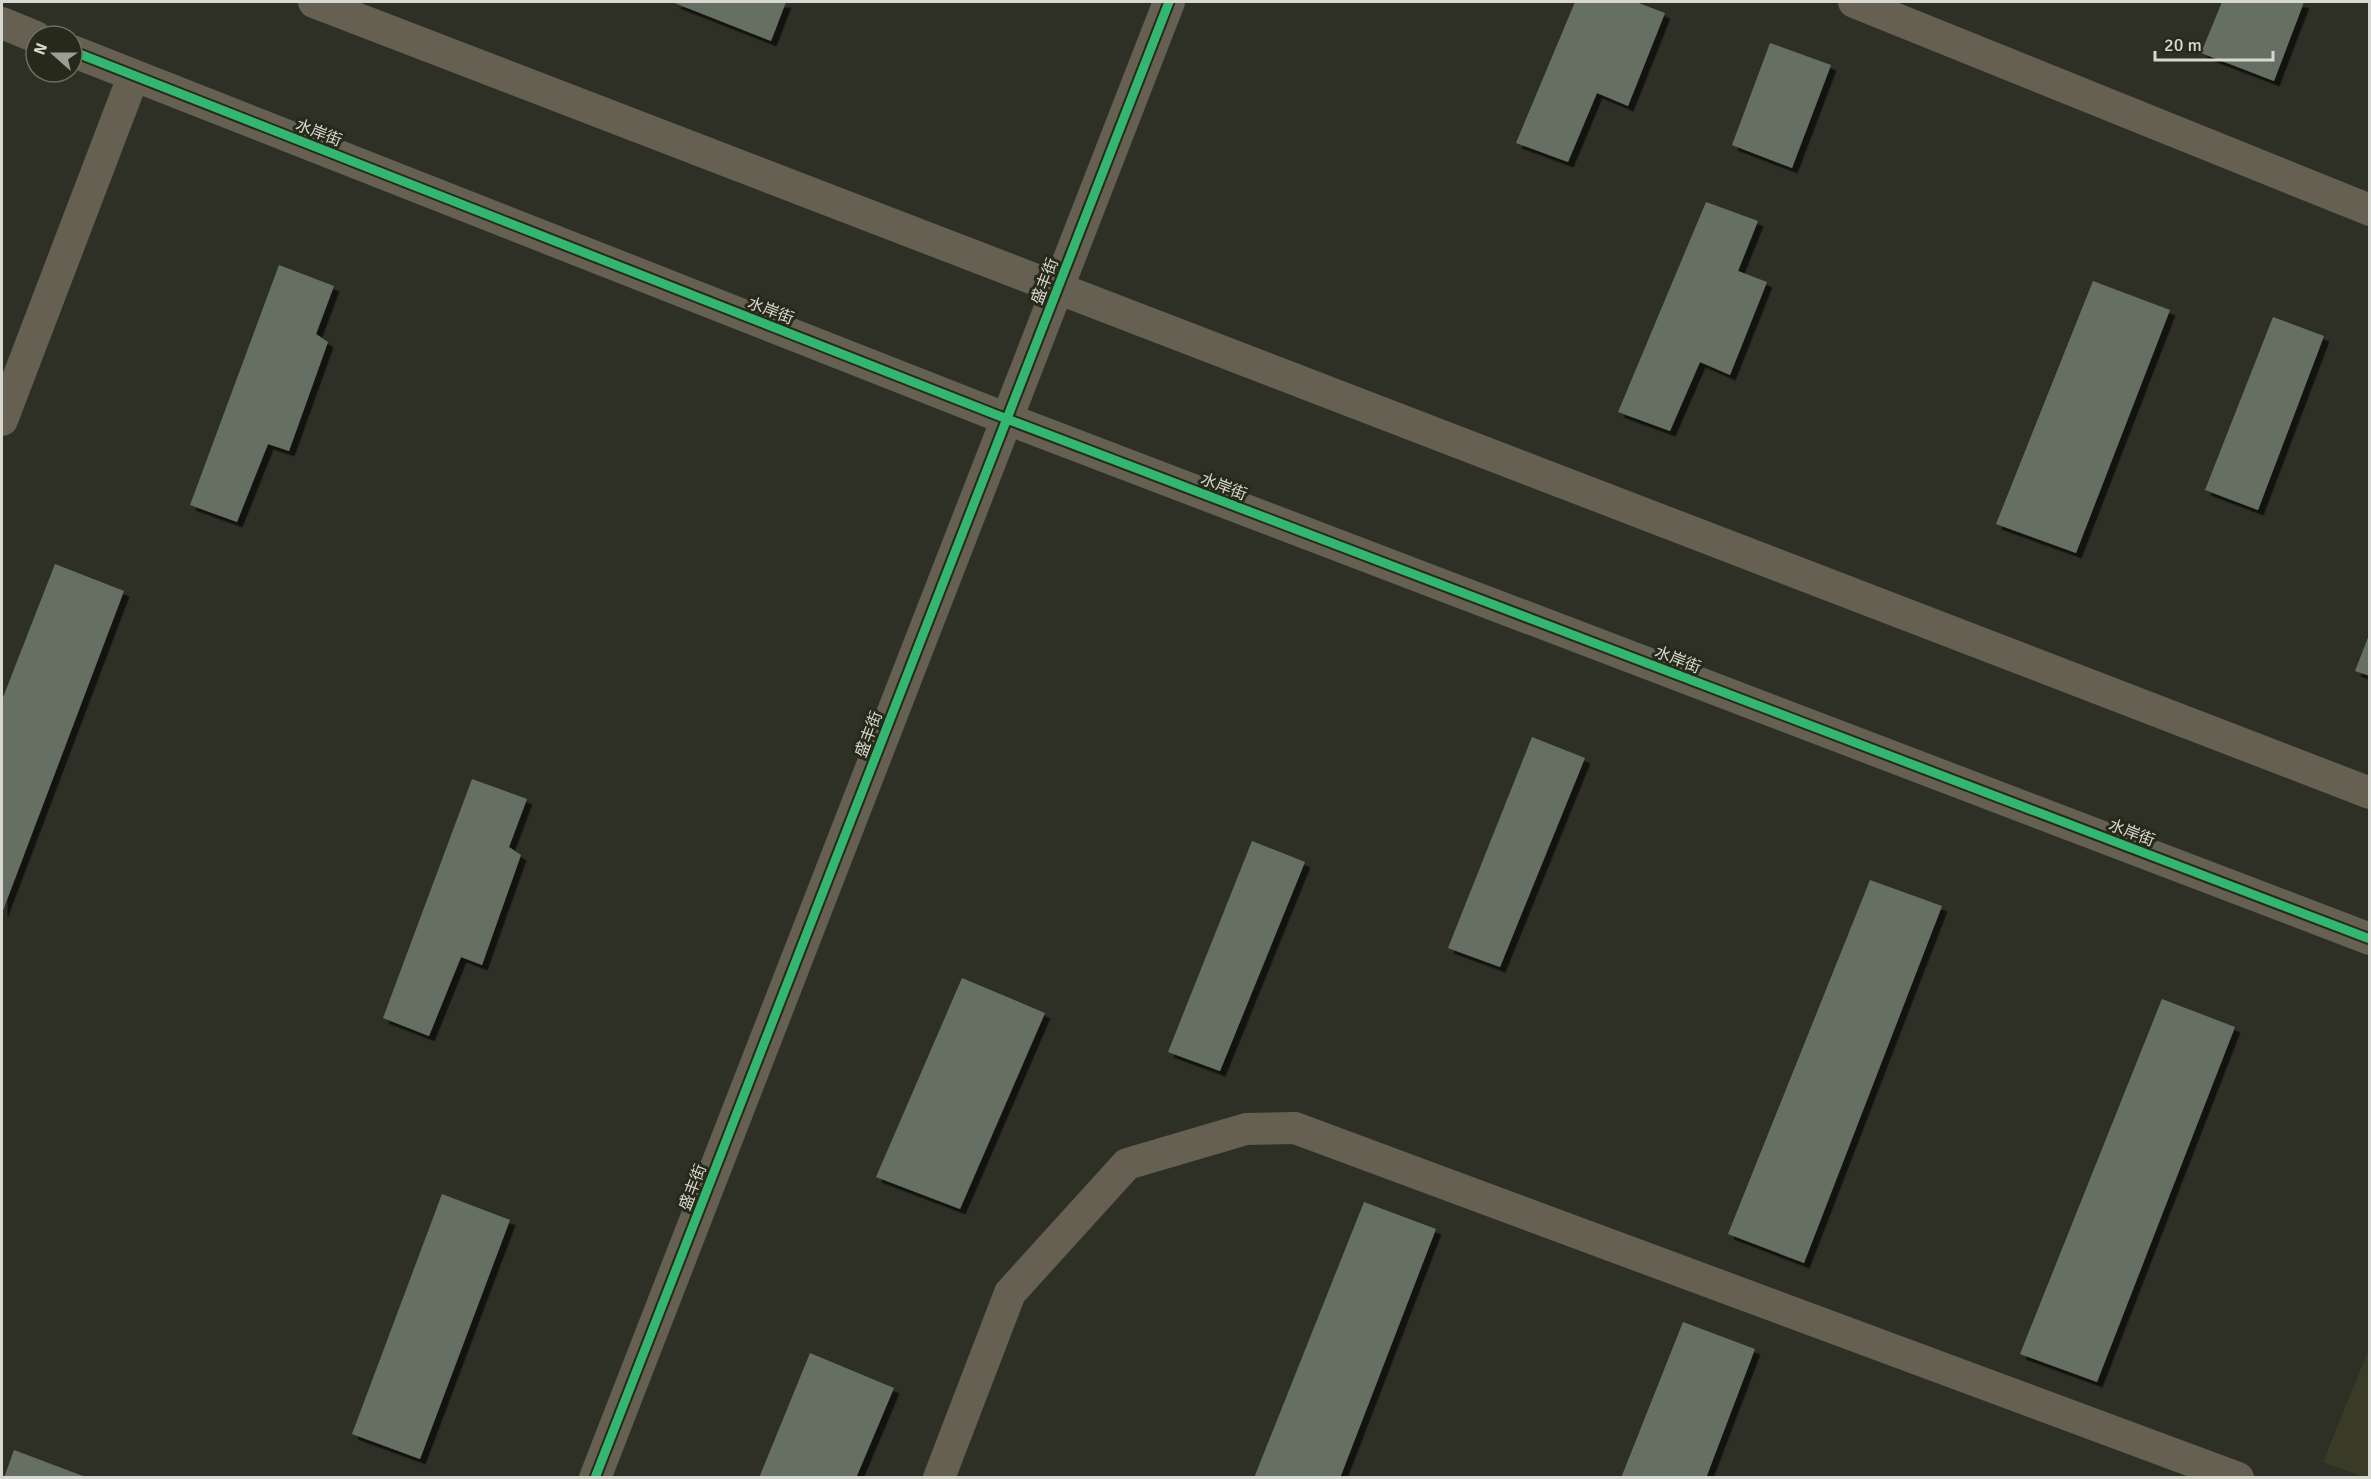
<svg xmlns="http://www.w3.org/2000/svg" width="2371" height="1479" font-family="Signika,'Noto Sans SC',sans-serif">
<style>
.built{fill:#393b26}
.building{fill:#667062;filter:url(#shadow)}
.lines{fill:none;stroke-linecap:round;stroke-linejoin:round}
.street{stroke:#666053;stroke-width:32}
.cycleway-casing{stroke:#27291a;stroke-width:13}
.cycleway{stroke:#33b770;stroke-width:9}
.labels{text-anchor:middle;stroke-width:6;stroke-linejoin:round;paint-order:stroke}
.street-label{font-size:16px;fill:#d7d8cf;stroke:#27291a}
</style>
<defs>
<filter id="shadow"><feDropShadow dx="5.5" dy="5.5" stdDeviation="0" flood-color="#0009"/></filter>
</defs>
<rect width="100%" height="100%" fill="#2e3026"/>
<path class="built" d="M 2369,1349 L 2369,1477 L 2363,1477 L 2323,1462 Z"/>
<path class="building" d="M 672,2 L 786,2 L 771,41 Z
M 1575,2 L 1636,2 L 1665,13 L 1628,106 L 1597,93 L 1568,162 L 1516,143 Z
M 2222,2 L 2304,2 L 2274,81 L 2201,53 Z
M 1770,43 L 1831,65 L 1792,168 L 1732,145 Z
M 1706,202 L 1758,221 L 1738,271 L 1767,282 L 1730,375 L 1700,362 L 1670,431 L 1618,412 Z
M 279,265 L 334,286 L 316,334 L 328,342 L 289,451 L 268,444 L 237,522 L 190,505 Z
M 2093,281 L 2170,310 L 2076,553 L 1996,524 Z
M 2273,317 L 2324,336 L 2258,510 L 2205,490 Z
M 55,564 L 124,591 L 2,913 L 2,700 Z
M 2369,635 L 2370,635 L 2370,676 L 2355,671 Z
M 1532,737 L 1585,758 L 1500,967 L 1448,948 Z
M 472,779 L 527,799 L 509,847 L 521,855 L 482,965 L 461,957 L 429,1036 L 383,1018 Z
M 1252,841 L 1305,862 L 1220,1071 L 1168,1052 Z
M 1870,880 L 1942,906 L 1804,1263 L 1728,1234 Z
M 962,978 L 1045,1013 L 960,1209 L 876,1177 Z
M 2162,999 L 2235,1027 L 2097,1382 L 2020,1354 Z
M 442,1194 L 510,1220 L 420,1459 L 352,1434 Z
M 1364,1202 L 1436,1229 L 1340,1478 L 1254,1478 Z
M 1683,1322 L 1755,1349 L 1706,1478 L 1621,1478 Z
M 810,1353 L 894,1388 L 856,1478 L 759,1478 Z
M 14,1450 L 83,1476 L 82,1478 L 4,1478 Z"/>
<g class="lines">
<path class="street" d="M 314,2 L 2370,793
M 1854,2 L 2370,210
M 2,23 L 36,37
M 72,51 L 1007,419 L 2370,939
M 2,420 L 130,85 L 128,73
M 595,1478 L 1169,2
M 939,1478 L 1010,1293 L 1127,1164 L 1246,1129 L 1295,1128 L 2238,1478"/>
<g class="cycleway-casing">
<path id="cycleway" d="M 72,51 L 1007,419 L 2370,939
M 595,1478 L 1169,2"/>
</g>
<use href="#cycleway" class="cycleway"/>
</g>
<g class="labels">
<g class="street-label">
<text transform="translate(319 132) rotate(21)" y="6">水岸街</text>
<text transform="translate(1044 281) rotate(-69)" y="6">盛丰街</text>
<text transform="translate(771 310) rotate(21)" y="6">水岸街</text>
<text transform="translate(1224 486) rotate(21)" y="6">水岸街</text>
<text transform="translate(1678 659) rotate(21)" y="6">水岸街</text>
<text transform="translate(868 734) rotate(-69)" y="6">盛丰街</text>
<text transform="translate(2132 832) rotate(21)" y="6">水岸街</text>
<text transform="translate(692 1187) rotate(-69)" y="6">盛丰街</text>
</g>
</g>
<rect width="2371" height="1479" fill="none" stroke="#d7d8cf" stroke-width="6"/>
<g transform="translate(54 54) rotate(291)"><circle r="28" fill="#27291a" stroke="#6d6f62" stroke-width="1.5"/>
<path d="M0-4.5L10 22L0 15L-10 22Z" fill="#9c9d94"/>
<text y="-9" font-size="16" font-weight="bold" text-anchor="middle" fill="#d7d8cf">N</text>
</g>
<path d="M2155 51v9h118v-9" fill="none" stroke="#d7d8cf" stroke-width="3"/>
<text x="2164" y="51" font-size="18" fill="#d7d8cf" stroke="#27291a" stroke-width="4.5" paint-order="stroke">20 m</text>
</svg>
